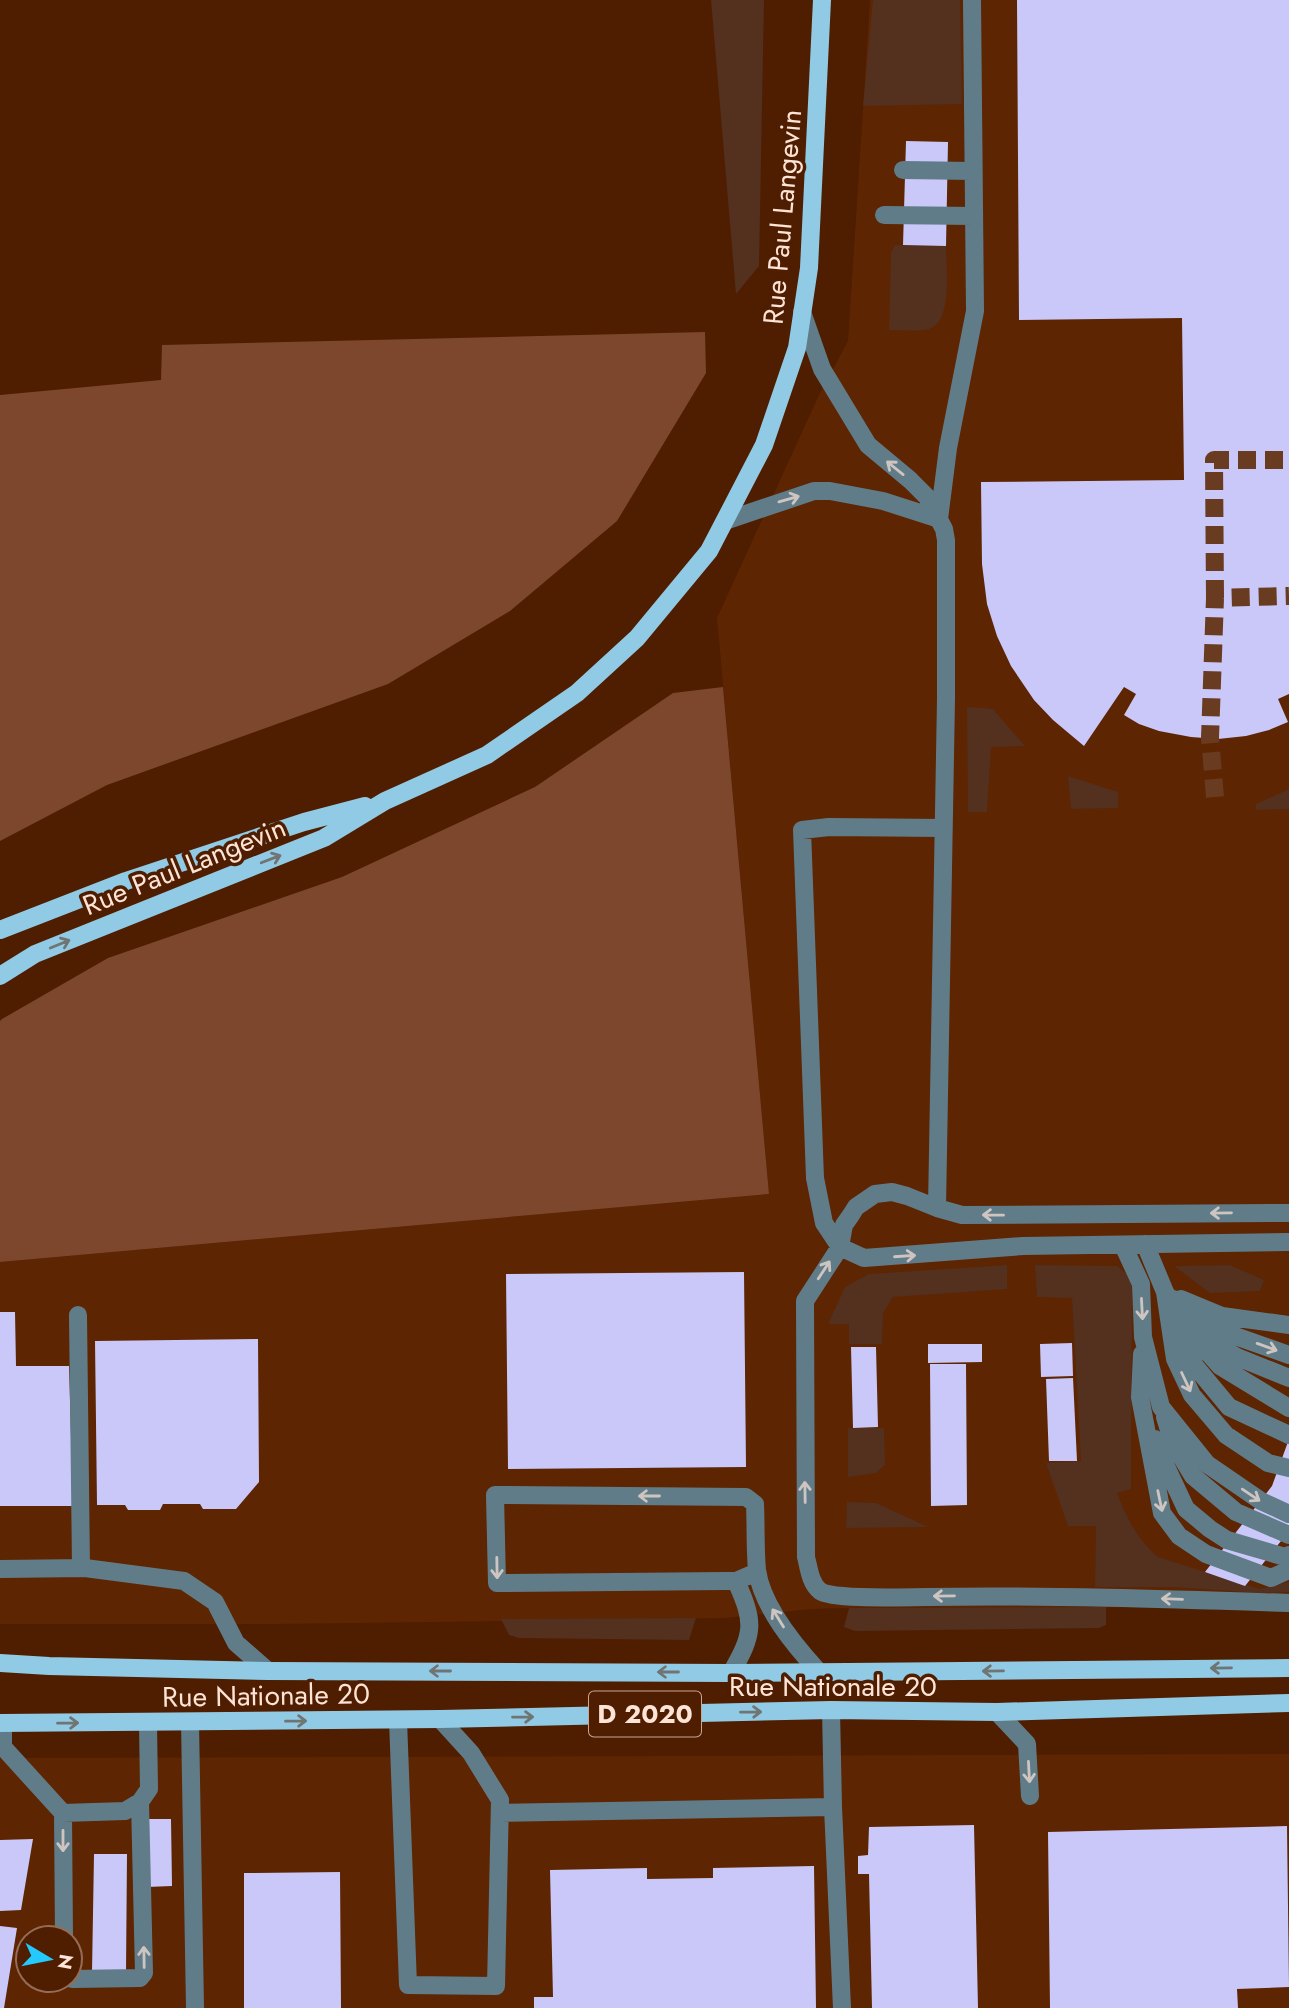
<svg xmlns="http://www.w3.org/2000/svg" width="1289" height="2008" viewBox="0 0 1289 2008" font-family="Jost,sans-serif">
<style>
.built{fill:#5d2501;fill-rule:evenodd}
.green{fill:#54301f}
.forest{fill:#7c472d}
.building{fill:#cac8f9}
.lines{fill:none;stroke-linecap:round;stroke-linejoin:round}
.minor-tunnel{stroke:#693b20;stroke-width:18;stroke-dasharray:18 9;stroke-linecap:butt}
.minor{stroke:#617c89;stroke-width:18}
.major{stroke:#90cae4;stroke-width:18}
.oneway{stroke:#cfc5c0}
.oneway2{stroke:#707472}
.labels{text-anchor:middle;stroke-width:7;stroke-linejoin:round;paint-order:stroke}
.shield{fill:#4f1d00;stroke:#caa896;stroke-width:2}
.shield-label{font-size:26px;font-weight:bold;fill:#fee4d7}
.street-label{font-size:28px;fill:#fee4d7;stroke:#4f1d00}
</style>
<rect width="100%" height="100%" fill="#4f1d00"/>
<!-- built -->
<path class="built" d="M870,0h419v1607l-440,1 -38,1 -86,9 -446,6h-279v-362l769,-68 -52,-576 102,-223 29,-54z
M1289,1754v254h-1289v-250zM28,1938h42v42h-42z"/>
<!-- green -->
<path class="green" d="M711,0h53l-5,266 -23,28z
M873,0h87l2,104 -99,2z
M895,245l51,1c0,20 7,77 -17,83 -12,3 -27,1 -40,1l2,-77z
M967,707l26,2 32,37 -34,1 -4,65h-19z
M1068,776l50,16v16l-47,1z
M1289,789v20l-33,1v-6z
M1007,1265v24l-114,8 -10,16 -1,31h-33v-20h-21l17,-37 24,-13z
M1035,1265l82,1 9,7 6,12 -1,204 -14,4c10,25 20,46 41,64l102,32 29,-7v10l-29,1 -86,-6h-79l1,-61h-28l-22,-63 35,-2 -9,-163 -35,-1z
M1230,1265l34,15 -4,11 -50,2 -36,-27z
M848,1428h36l1,37 -9,8 -28,4z
M847,1502l29,1 52,24 -82,1z
M1106,1607v18l-7,3 -244,3 -11,-4 5,-19z
M696,1618l-7,22 -170,-2 -10,-3 -8,-16z"/>
<!-- forest -->
<path class="forest" d="M705,332l1,41 -89,148 -107,90 -122,73 -281,101 -107,56v-446l161,-15 1,-35z
M723,687l46,507 -769,68v-241l2,-2 106,-61 234,-81 193,-90 138,-94z"/>
<!-- building -->
<path class="building" d="M1017,0h272v694l-11,5 10,23 -19,8 -23,6 -28,3 -27,-2 -32,-6 -20,-7 -15,-9 12,-21 -12,-7 -40,59 -31,-26 -19,-20 -23,-34 -14,-30 -10,-32 -5,-40 -1,-82 203,-2 -2,-162 -163,2z
M906,141l42,1 -2,104 -43,-1z
M744,1272l2,195 -238,2 -2,-195z
M0,1312h15l1,54h53l4,140h-73z
M258,1339l1,143 -23,27h-33l-3,-5h-37l-3,6h-32l-3,-5h-28l-2,-164z
M1072,1343l1,33 -32,1 -1,-33z
M928,1344h54v18l-54,1z
M851,1347h25l2,80 -25,1z
M930,1364h36l1,141 -36,1z
M1073,1378l4,83h-28l-3,-82z
M1289,1439v92l-44,55 -40,-14 67,-86z
M146,1819h25l1,67 -25,1z
M974,1825l4,183h-106l-3,-134h-11v-18l10,-1 1,-28z
M1287,1826l2,161 -52,2 1,19h-188l-2,-176z
M33,1839l-12,71 -21,1v-71z
M94,1854h33l-1,119 -34,-1z
M814,1866l2,142h-282v-11h19l-3,-127 97,-2v11l66,-1v-10z
M340,1872l1,136h-97v-135z
M0,1926l17,2 -13,80h-4z"/>
<g class="lines">
<!-- minor-tunnel -->
<path class="minor-tunnel" d="M1215,598l-1,-138h75
M1215,797l-5,-59 5,-140 74,-2"/>
<!-- minor -->
<path class="minor" d="M903,170l70,1
M884,215l90,1
M802,312l20,57 46,76 42,35 17,17 17,32 2,11v159l-9,509
M939,519l9,-71 27,-137 -3,-311
M725,521l89,-30h16l53,10 56,18
M943,828l-114,-1 -27,3 13,348 9,45 16,24 24,11 159,-12 266,-4
M1289,1213l-327,2 -25,-7 -30,-12 -15,-4 -17,2 -19,13 -5,8 -7,10 -4,22 -35,54 1,256c3,11 4,26 14,34 13,9 87,6 106,6 121,-2 242,2 363,6
M1145,1244l20,48 19,34 53,31 52,21
M1123,1245l18,39 2,53 18,70 46,57 54,37 28,13
M1165,1292l10,67 17,36 34,40 42,28 21,5
M1173,1299l31,26 85,30
M1181,1299l41,17 67,9
M78,1315l3,253
M1177,1321l18,45 34,41 60,28
M1196,1339l24,27 69,42
M1142,1354l-2,43 22,116 17,23 27,18 65,24 18,-8
M1165,1417l8,26 20,33 43,36 53,23
M1155,1439l9,23 22,47 24,20 17,11 58,17 4,-2
M0,1569l85,-1 99,13 31,21 21,41 32,28
M757,1572l-21,9h-11l-228,2 -2,-88 251,2 9,7c1,22 0,45 2,66 5,37 38,76 62,102
M731,1673c23,-40 24,-50 5,-92
M831,1710l2,97 9,201
M997,1712l30,32 3,52
M398,1720l10,265 88,1 4,-186 -29,-47 -31,-34
M190,1722l5,286
M3,1723v24l60,66 1,125
M63,1813l62,-2 15,-9
M501,1813l332,-6
M70,1977l2,2 68,-1 4,-5 -4,-171 9,-13 -1,-66"/>
<!-- major -->
<path class="major" d="M0,930l126,-49 178,-59 61,-16
M0,976l35,-22 289,-116 61,-37 102,-46 90,-62 60,-55 72,-87 55,-106 33,-97 12,-80 13,-268
M0,1663l49,3 219,5 463,2 558,-5
M0,1723l440,-4 391,-9 166,2 292,-9"/>
</g>
<!-- one-way arrows -->
<defs><path id="oneway-shaft" d="M-6 0H5M1.5-3L5.5 0L1.5 3" fill="none" stroke-width="1.6" stroke-linecap="round" stroke-linejoin="round" transform="scale(1.75)"/></defs>
<g class="oneway">
<use href="#oneway-shaft" transform="translate(895 468) rotate(-141)"/>
<use href="#oneway-shaft" transform="translate(789 499) rotate(-16)"/>
<use href="#oneway-shaft" transform="translate(1221 1213) rotate(179)"/>
<use href="#oneway-shaft" transform="translate(993 1215) rotate(-179)"/>
<use href="#oneway-shaft" transform="translate(905 1256) rotate(-4)"/>
<use href="#oneway-shaft" transform="translate(824 1270) rotate(-57)"/>
<use href="#oneway-shaft" transform="translate(1142 1309) rotate(87)"/>
<use href="#oneway-shaft" transform="translate(1267 1347) rotate(20)"/>
<use href="#oneway-shaft" transform="translate(1186 1382) rotate(65)"/>
<use href="#oneway-shaft" transform="translate(805 1492) rotate(-91)"/>
<use href="#oneway-shaft" transform="translate(1251 1495) rotate(34)"/>
<use href="#oneway-shaft" transform="translate(649 1496) rotate(-180)"/>
<use href="#oneway-shaft" transform="translate(1160 1501) rotate(78)"/>
<use href="#oneway-shaft" transform="translate(497 1568) rotate(89)"/>
<use href="#oneway-shaft" transform="translate(944 1596) rotate(179)"/>
<use href="#oneway-shaft" transform="translate(1172 1599) rotate(-178)"/>
<use href="#oneway-shaft" transform="translate(778 1618) rotate(-122)"/>
<use href="#oneway-shaft" transform="translate(1029 1772) rotate(87)"/>
<use href="#oneway-shaft" transform="translate(63 1841) rotate(90)"/>
<use href="#oneway-shaft" transform="translate(144 1957) rotate(-91)"/>
</g>
<g class="oneway2">
<use href="#oneway-shaft" transform="translate(271 859) rotate(-21)"/>
<use href="#oneway-shaft" transform="translate(60 944) rotate(-22)"/>
<use href="#oneway-shaft" transform="translate(1221 1668) rotate(179)"/>
<use href="#oneway-shaft" transform="translate(440 1671) rotate(-180)"/>
<use href="#oneway-shaft" transform="translate(993 1671) rotate(179)"/>
<use href="#oneway-shaft" transform="translate(668 1672) rotate(-180)"/>
<use href="#oneway-shaft" transform="translate(751 1712) rotate(-1)"/>
<use href="#oneway-shaft" transform="translate(523 1717) rotate(-1)"/>
<use href="#oneway-shaft" transform="translate(296 1721) rotate(-1)"/>
<use href="#oneway-shaft" transform="translate(68 1723) rotate(-1)"/>
</g>
<g class="labels">
<!-- shield labels -->
<rect class="shield" x="589" y="1691.5" width="112" height="45" rx="5"/>
<g class="shield-label">
<text x="645" y="1723">D 2020</text>
</g>
<!-- street labels -->
<g class="street-label">
<text transform="translate(782 217) rotate(-85)" y="10">Rue Paul Langevin</text>
<text transform="translate(184 866) rotate(-22)" y="10">Rue Paul Langevin</text>
<text x="833" y="1696">Rue Nationale 20</text>
<text transform="translate(266 1695) rotate(-1)" y="10">Rue Nationale 20</text>
</g>
</g>
<!-- north arrow -->
<g transform="translate(49 1959) rotate(100)"><circle r="33" fill="#4f1d00" stroke="#956d56" stroke-width="2"/>
<path d="M0-5L12 26L0 18L-12 26Z" fill="#24c9fe"/>
<text y="-10" font-size="19" font-weight="bold" text-anchor="middle" fill="#fee4d7">N</text>
</g>
</svg>
